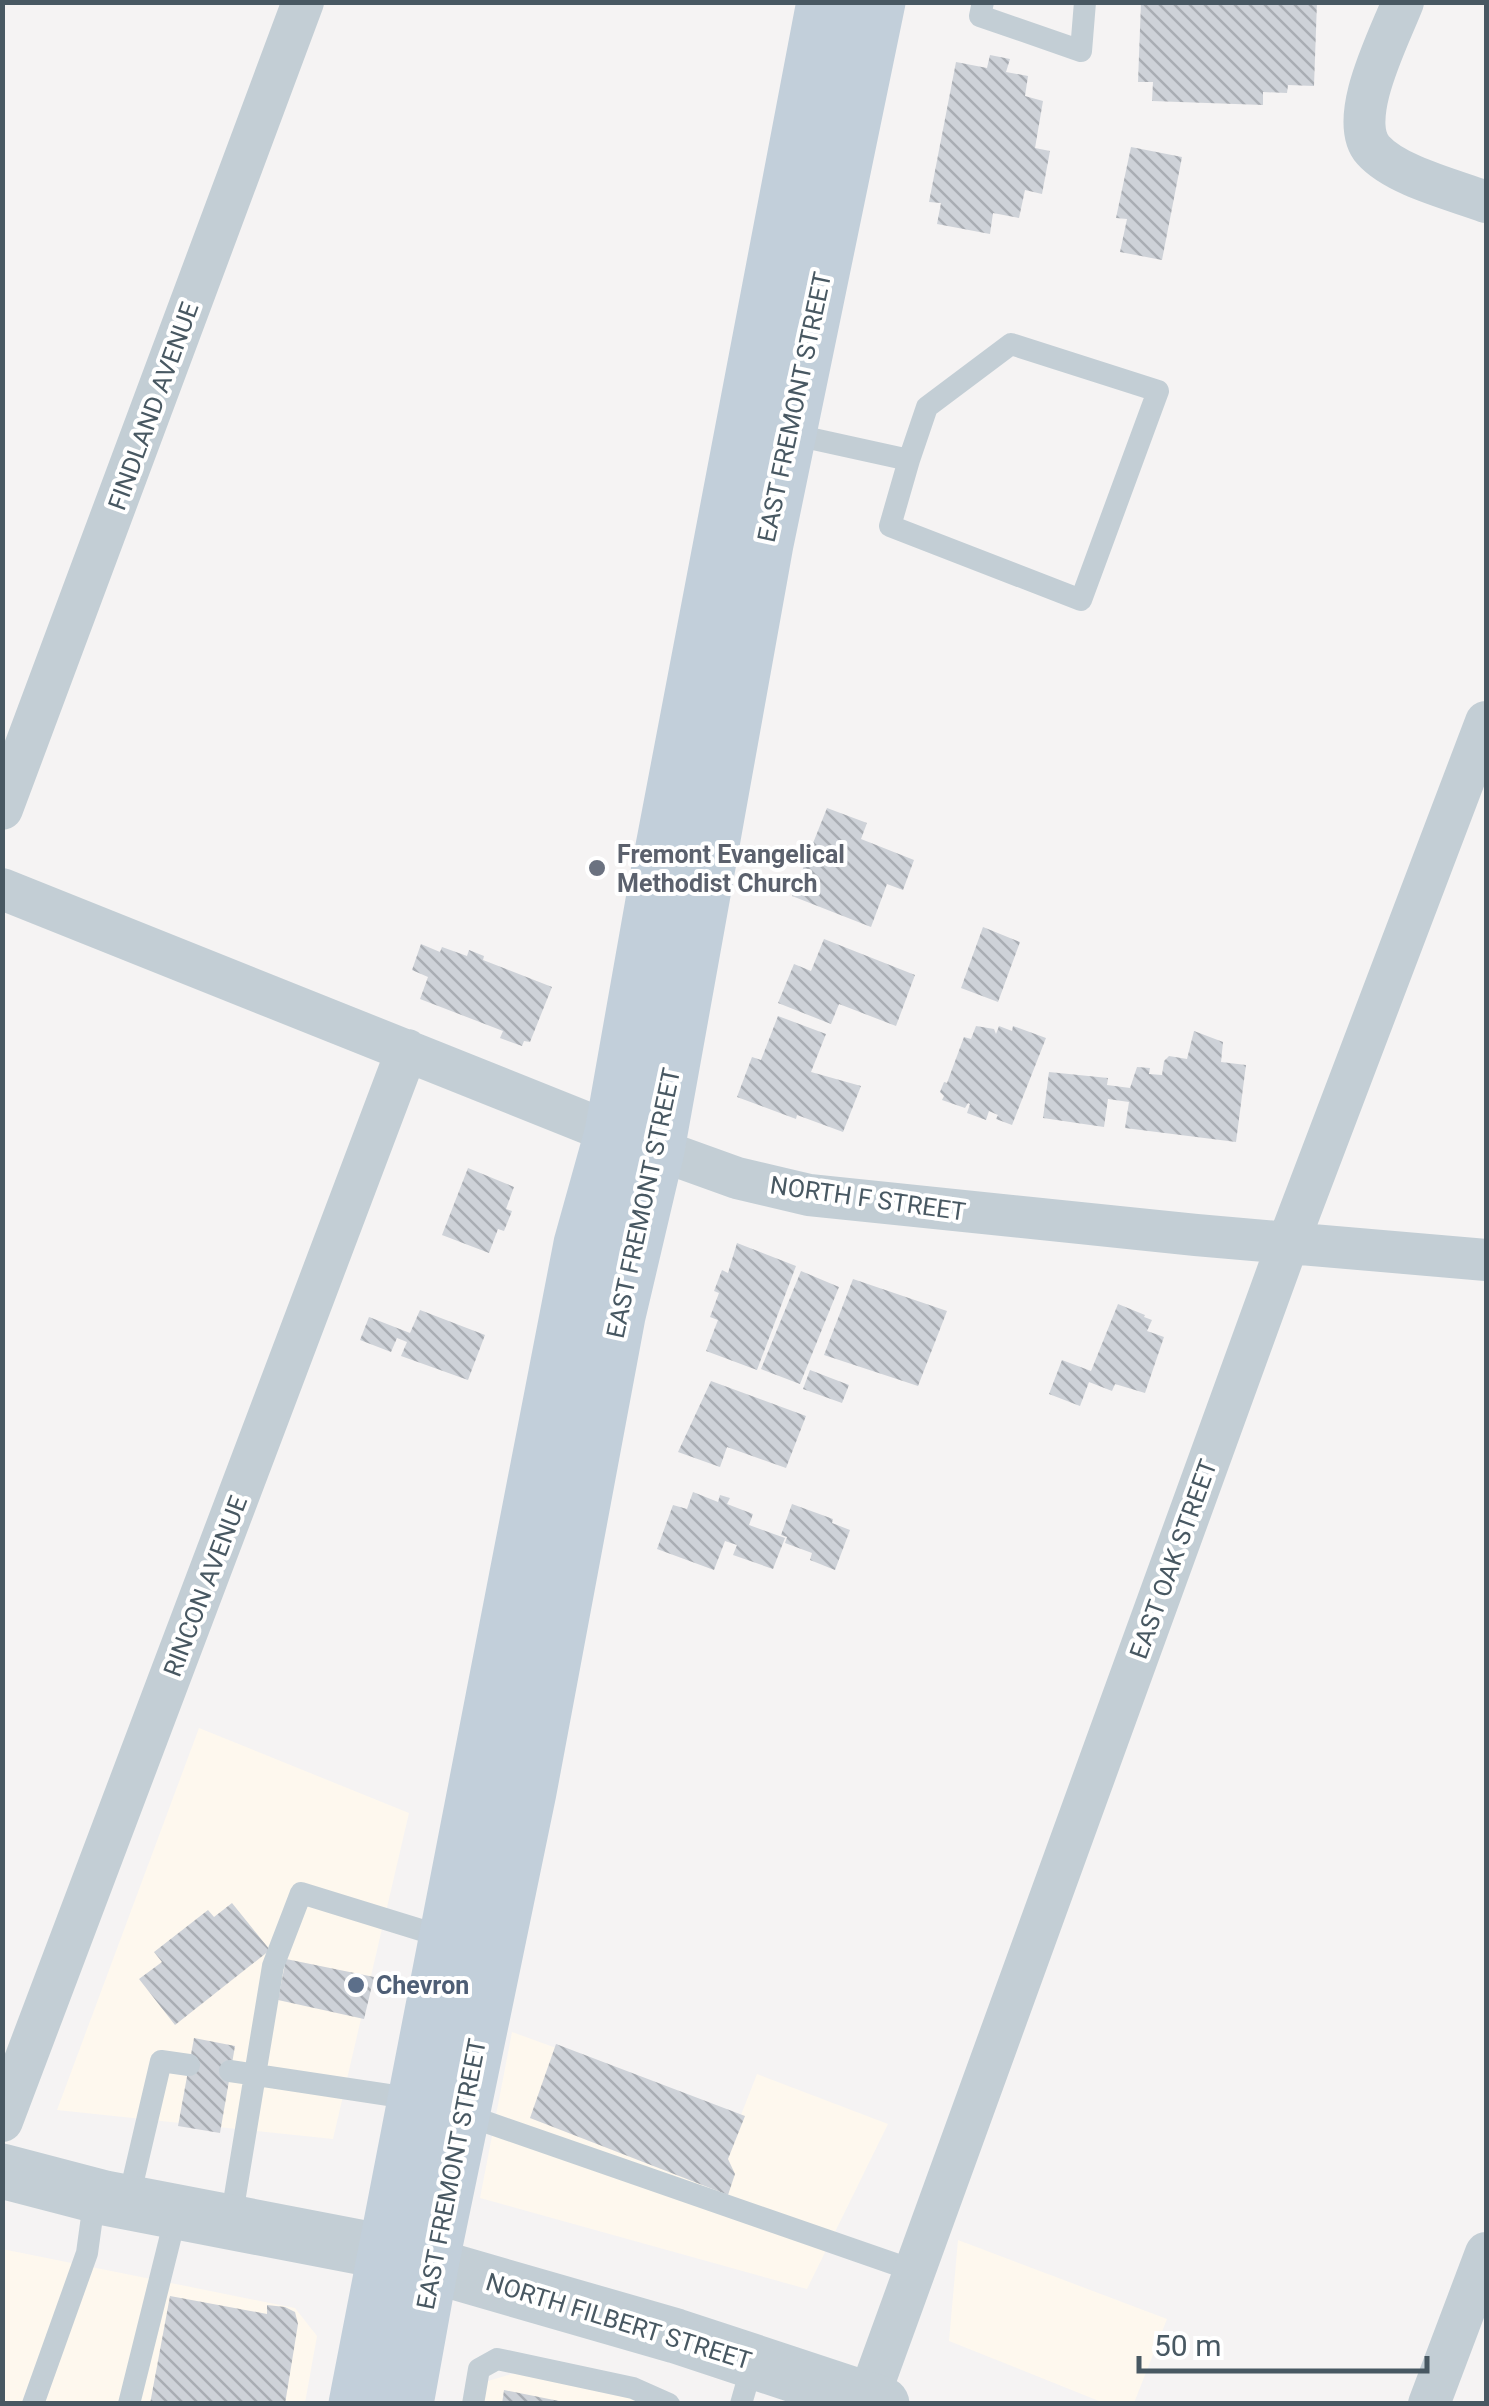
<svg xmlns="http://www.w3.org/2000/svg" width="1489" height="2406" viewBox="0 0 1489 2406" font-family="Roboto,sans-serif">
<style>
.commercial{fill:#fef8ee}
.building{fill:url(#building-back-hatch)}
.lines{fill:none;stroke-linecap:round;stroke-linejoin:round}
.service{stroke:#c3ced5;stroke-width:22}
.minor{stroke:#c3ced5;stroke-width:42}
.tertiary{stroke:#c3ced5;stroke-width:55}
.secondary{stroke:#c2cfda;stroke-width:55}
.worship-dot{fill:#6b7280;stroke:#fff;stroke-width:4}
.service-dot{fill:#5c6f8a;stroke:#fff;stroke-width:4}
.labels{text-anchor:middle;stroke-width:8;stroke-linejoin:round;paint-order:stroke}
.street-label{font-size:25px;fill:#485862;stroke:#fff}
.worship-label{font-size:25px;font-weight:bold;fill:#5b616d;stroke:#fff;text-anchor:start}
.service-label{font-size:25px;font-weight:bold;fill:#4e5e75;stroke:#fff;text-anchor:start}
</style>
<defs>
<pattern id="building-back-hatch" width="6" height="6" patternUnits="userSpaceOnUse" patternTransform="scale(2.5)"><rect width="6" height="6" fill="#ced2d8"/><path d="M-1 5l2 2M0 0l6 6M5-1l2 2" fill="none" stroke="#a9adb3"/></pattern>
</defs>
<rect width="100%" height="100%" fill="#f5f3f3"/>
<!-- commercial -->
<path class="commercial" d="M199,1728l210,85 -76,326 -276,-29z
M512,2032l229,83 16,-41 131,50 -81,165 -327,-91z
M958,2240l209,79 -33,84h-30l-155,-62z
M2,2249l293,59 22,28 -12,67h-302z
M539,2366l122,38h-201l11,-18z"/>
<!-- building -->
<path class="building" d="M1141,2h176l-3,84 -26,-1 -1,8 -24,-1v13l-111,-4 1,-19h-15z
M990,55l20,4 -4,13 22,4 -3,20 18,5 -8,47 15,3 -8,43 -17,-4 -6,28 -26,-5 -3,21 -53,-10 4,-21 -12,-1 27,-140 31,6z
M1131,147l51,10 -20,103 -42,-8 7,-33 -11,-1z
M827,808l40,15 -6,16 53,21 -11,30 -16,-6 -16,43 -79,-31z
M983,927l37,15 -22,60 -37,-14z
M824,939l91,36 -19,51 -57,-22 -8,20 -53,-21 16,-39 17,7z
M421,944l19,8 2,-5 25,9 2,-6 15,6 -1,4 69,27 -22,55 -6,-1 -2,5 -22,-8 3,-7 -83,-32 8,-22 -16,-7z
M778,1016l48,18 -15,38 50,14 -18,46 -46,-17 -1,4 -59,-22 15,-40 9,3z
M976,1026l18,3 2,5 3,-8 13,5 1,-5 33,12 -34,87 -16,-6 2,-4 -9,-4 -3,9 -19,-7 3,-9 -2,-1 -3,5 -23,-8 2,-4 -4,-4 4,-10 3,1 17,-46 7,2z
M1194,1031l29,11 -2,20 25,3 -10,77 -111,-14 4,-26 -21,-3 -4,28 -61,-9 6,-46 59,6 -1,7 23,3 7,-21 13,1 -1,6 13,1 2,-14 5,-5 18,3z
M468,1168l46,19 -8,22 6,2 -8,20 -6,-2 -9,24 -47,-18z
M737,1243l59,23 -39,104 -51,-19 12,-31 -8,-3 9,-24 -5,-2 8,-21 6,3z
M801,1271l38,16 -39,97 -39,-15z
M853,1279l94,32 -29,75 -94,-31z
M1118,1304l27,11 -1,2 8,3 -5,11 17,6 -19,56 -30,-9 -3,7 -23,-9 -9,24 -31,-12 13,-34 29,11z
M420,1310l65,25 -17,45 -67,-24 6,-14 -10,-4 -6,14 -31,-12 9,-23 41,16z
M810,1370l39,15 -7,18 -39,-14z
M711,1381l95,35 -20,52 -59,-21 -7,20 -42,-15z
M693,1492l25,10 2,-7 10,3 -3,6 26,10 -4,11 36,13 -12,31 -40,-14 4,-10 -12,-4 -11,29 -57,-21 16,-44 14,4z
M792,1504l41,15 -1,4 18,7 -15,40 -25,-10 2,-7 -27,-10 2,-6 -6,-2z
M232,1903l38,47 -95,75 -36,-46 23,-17 -8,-10 54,-42 6,7z
M286,1959l88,18 -10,42 -86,-19z
M194,2038l41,8 -15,87 -42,-7z
M556,2044l189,72 -17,43 7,15 -7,21 -198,-77z
M170,2296l97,18v-9l18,2 10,5 3,12 -13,80h-135z
M504,2390l60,12v2h-62z"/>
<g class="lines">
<!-- service -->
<path class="service" d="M983,2l-3,14 101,35 4,-49
M786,433l123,27 18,-53 84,-63 147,47 -77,209 -191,-74 19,-66
M230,2071l185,28
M460,2113l455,158
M128,2202l33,-141 28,4
M231,2220l42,-254 28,-73 149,46
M33,2404l54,-151 8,-58
M129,2404l48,-193
M473,2404l6,-35 18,-10 136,29 36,16
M741,2404l12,-42"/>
<!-- minor -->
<path class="minor" d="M1403,2c-13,34 -57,117 -30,148 23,26 81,40 113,52
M2,809l301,-807
M2,889l610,244 125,45 72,17 387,40 290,25
M2,2121l405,-1071
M868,2399l420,-1156 198,-521
M1429,2404l57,-151"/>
<!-- tertiary -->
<path class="tertiary" d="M2,2171l103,27 280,54 291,84 206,68"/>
<!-- secondary -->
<path class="secondary" d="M356,2404l225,-1160 31,-111 46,-260 166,-871
M406,2404l25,-139 98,-473 89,-476 39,-166 109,-606 112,-542"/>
</g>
<!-- markers -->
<circle class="worship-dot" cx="597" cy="868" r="10"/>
<circle class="service-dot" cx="356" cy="1985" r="10"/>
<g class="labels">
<!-- street labels -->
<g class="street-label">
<text transform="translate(153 406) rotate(-70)" y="9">FINDLAND AVENUE</text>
<text transform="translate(794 407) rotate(-78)" y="9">EAST FREMONT STREET</text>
<text transform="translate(868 1198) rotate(8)" y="9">NORTH F STREET</text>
<text transform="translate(643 1203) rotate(-78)" y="9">EAST FREMONT STREET</text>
<text transform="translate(1173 1559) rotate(-70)" y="9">EAST OAK STREET</text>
<text transform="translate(205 1586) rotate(-69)" y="9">RINCON AVENUE</text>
<text transform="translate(451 2174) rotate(-79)" y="9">EAST FREMONT STREET</text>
<text transform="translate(619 2321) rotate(17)" y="9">NORTH FILBERT STREET</text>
</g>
<!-- worship labels -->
<g class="worship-label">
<text x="617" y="863">Fremont Evangelical<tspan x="617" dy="29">Methodist Church</tspan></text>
</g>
<!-- service labels -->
<g class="service-label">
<text x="376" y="1994">Chevron</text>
</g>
</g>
<!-- border -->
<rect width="1489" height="2406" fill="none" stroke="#485862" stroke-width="10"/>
<!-- scale -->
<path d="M1139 2356v15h288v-15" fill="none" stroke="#485862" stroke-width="5"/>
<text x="1154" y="2356" font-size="30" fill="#485862" stroke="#ffffff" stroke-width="8" paint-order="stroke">50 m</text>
</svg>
